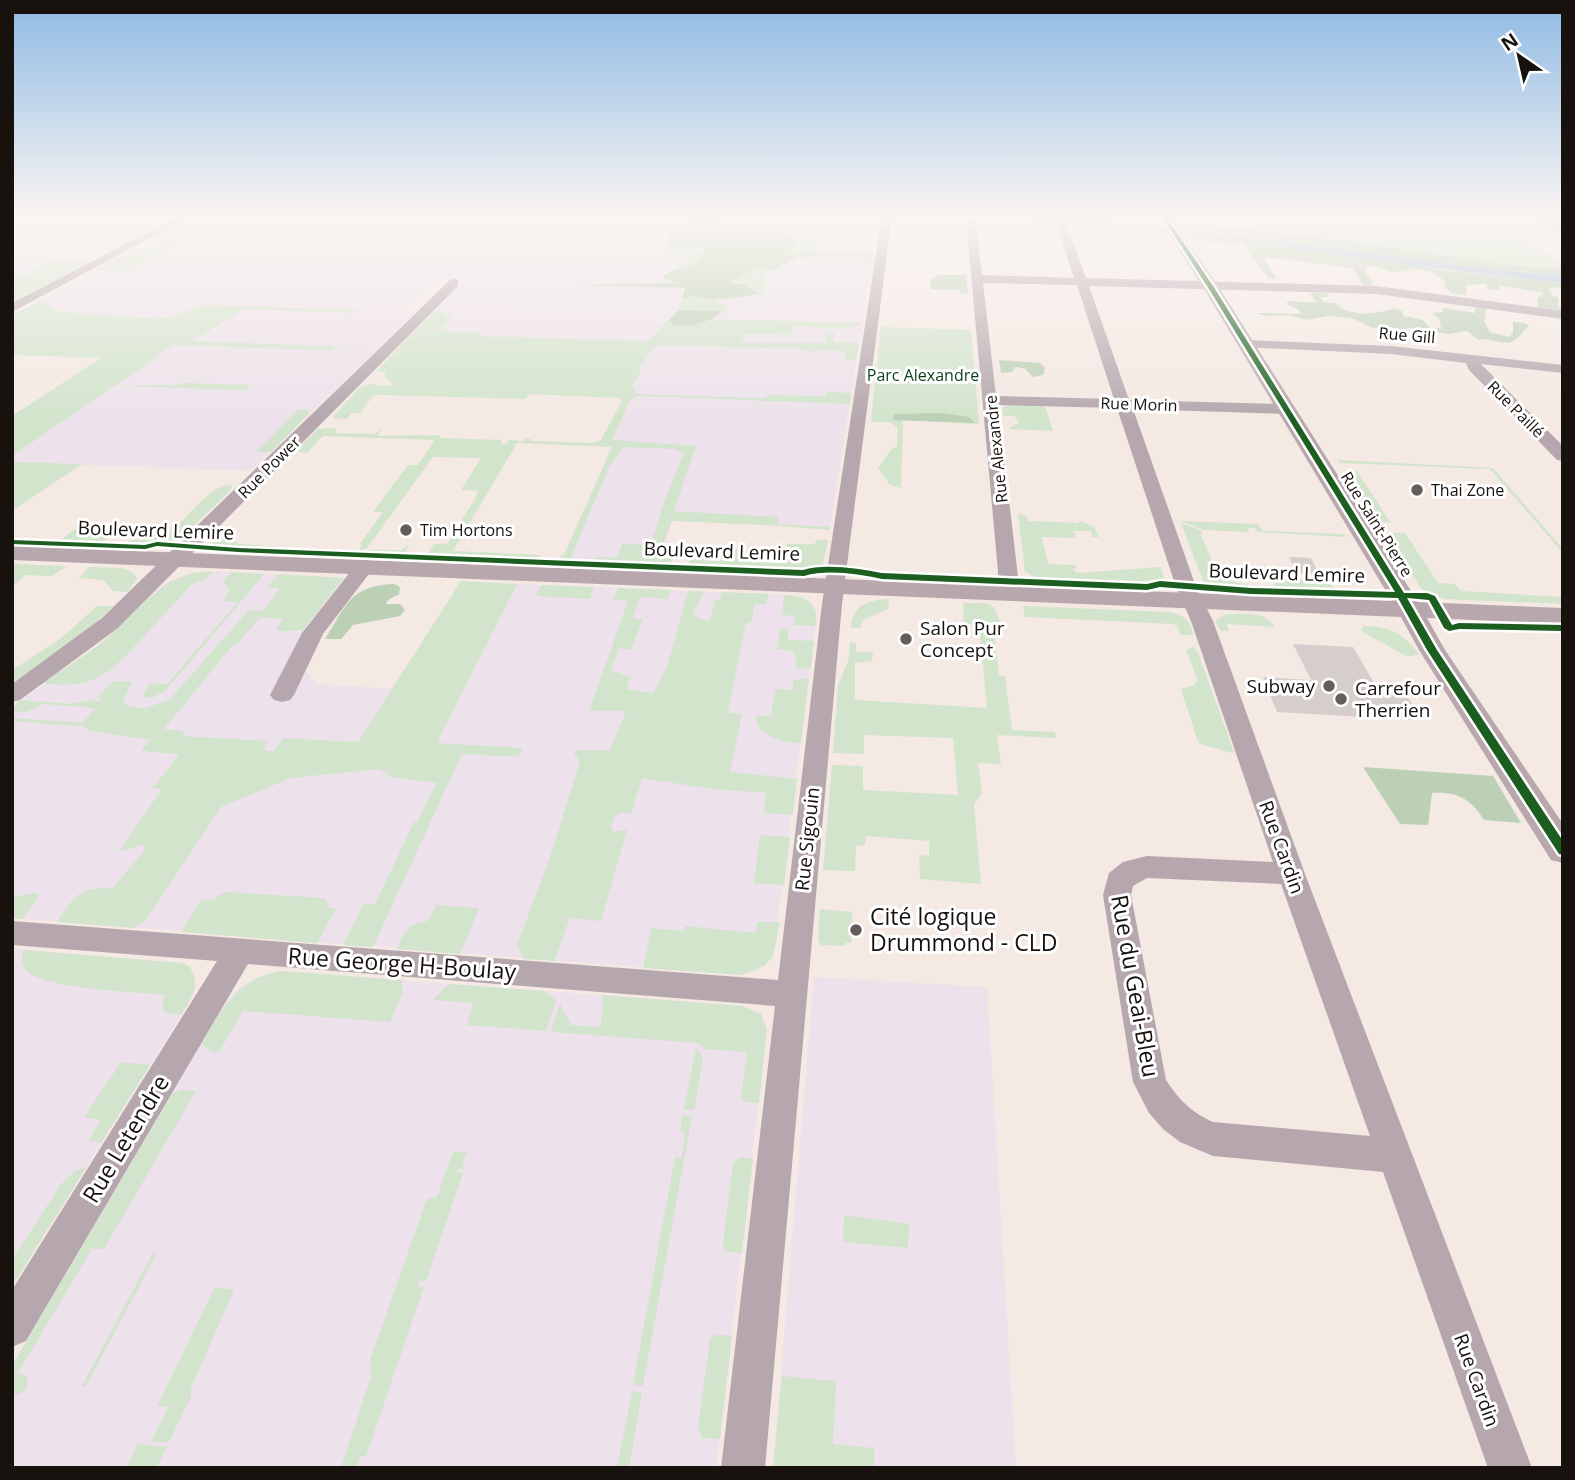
<svg xmlns="http://www.w3.org/2000/svg" width="1575" height="1480" viewBox="0 0 1575 1480" font-family="'Open Sans',sans-serif">
<style>
.industrial{fill:#ede2eb}
.green{fill:#d2e4cc}
.forest{fill:#bcd0b6}
.water{fill:#a8c3de}
.building{fill:#d5cecd}
.lines{fill:none;stroke-linecap:round;stroke-linejoin:round}
.minor{fill:#b5a7ad;fill-rule:evenodd}
.major{fill:#b8a8ad;fill-rule:evenodd}
.cycleway-casing{stroke:#fff;stroke-width:5}
.cycleway{fill:#1b5e20;fill-rule:evenodd}
.poi-dot{fill:#655d59;stroke:#fff;stroke-width:2.5}
.labels{text-anchor:middle;stroke-width:6;stroke-linejoin:round;paint-order:stroke}
.far-street-label{font-size:16px;fill:#18120e;stroke:#fff}
.far-park-label{font-size:16px;fill:#0d3f18;stroke:#fff}
.far-poi-label{font-size:16px;fill:#18120e;stroke:#fff;text-anchor:start}
.street-label{font-size:19px;fill:#18120e;stroke:#fff}
.poi-label{font-size:19px;fill:#18120e;stroke:#fff;text-anchor:start}
.near-poi-label{font-size:23px;fill:#18120e;stroke:#fff;text-anchor:start}
.near-street-label{font-size:23px;fill:#18120e;stroke:#fff}
</style>
<rect width="100%" height="100%" fill="#f4e9e3"/>
<!-- industrial -->
<path class="industrial" d="M12,215h166l-166,87z
M198,215h401l2,2 79,-2 9,5 -3,6 -15,5v17h36l-12,15 -26,18 9,2 -14,2 -69,-1 90,4 -7,22 -6,8 38,-7 -9,1 22,-15h15l2,-14 -12,-1 12,-4 11,-9 31,-2 11,-8 -3,-5 1,-19 4,-2 -77,-2 12,-16h142l5,7 -2,19 -45,286 -157,-9 -14,48 -98,-5 37,-81 18,-48 17,-35 -1,-8 9,-18 -3,-2 18,-24 7,-22 -8,13 -10,5 -233,-7 51,-53 -24,-1 -33,31 10,1 -166,159 -238,-9v-6l161,-111 26,-40 -19,10 -21,4 -85,-6 -38,-11z
M207,571l137,7 -40,51 -14,31 15,10 12,14 75,5 -34,53 -74,-4 148,14 85,-168 273,11 22,8 5,9 -44,344 -19,16 -26,2 -716,-56v-210l94,-69 59,-56 25,-9z
M12,949l169,14 8,3 7,18 -2,11 -182,291z
M281,971l461,35 19,8 6,15 -51,439h-704v-102l214,-364 13,-14 17,-10z
M814,977l173,10 29,481h-243z"/>
<!-- green -->
<path class="green" d="M168,215l4,2 -45,24h-28c24,-2 44,-26 69,-26z
M888,215h37l-3,1 2,2 21,7 18,-1 1,11 -55,-1h4l1,-8 -21,3 -1,-11z
M1175,215h315l73,48v5l-46,-2 -175,-26 -162,-18z
M177,232l133,3 27,-2 -19,7 -126,-3 -89,49 26,-15 -34,-1 42,-22 21,1 9,-6 -21,-1 18,-9z
M797,233l50,1v4h-29l-3,14 58,1 -2,12 -9,-1 1,-5 -66,-1 23,-2 -30,-2 4,-15 -3,-3z
M667,248l37,-1 3,1 -12,15 -22,8 12,-10 -17,-3 -5,-8z
M58,258l34,2 -80,42v-21z
M782,267l-21,8 6,5 -5,14 72,4 -79,-3 2,-1 -17,-11 1,-2 -9,-1 8,-2 14,-10z
M694,295l22,4 2,4 15,3 -12,6 -43,-2 4,-11z
M41,301l18,10 15,2 86,6 20,-4 19,-10 159,5 -4,3 -108,-4 -55,32 145,5 -3,4 38,2 -198,-7 -57,41 62,-1 5,-2 68,2 -6,5 -131,-4 -102,70v-40l89,-58 -89,-3v-40z
M435,311h12l-4,4 9,1 -12,15 42,1 -2,4 165,5c12,-4 15,-17 25,-21l4,6 10,1 27,-8 151,4c-9,9 -51,4 -67,3l-4,9 -46,-1 -3,9h84l-1,-11 10,1 -1,9 25,1 -3,17 -11,-1v-8l-32,-1 -1,3 -11,-4 -145,-4 -18,24 4,2 -10,17 4,2 -1,4 127,4 8,-3 55,1 1,-4 25,1 -1,11 -213,-8 -6,3 -19,41 84,6 -22,65 104,6 -1,7 53,3v3l-64,-5 -94,-4 -10,25 3,1 -2,6 12,1 -5,12 -78,-3 2,-6 23,1 5,-14 29,1 13,-43 20,-49 -9,-4 -51,-2 -14,18 -41,97 -11,-1 2,-5 4,-1 48,-108 -95,-4 -64,108 88,4 -3,5 -112,-4 8,-12h13l28,-45 3,-8 -17,-1 20,-32 -48,-1 -66,91 -6,2h41l-2,2 10,-9 -7,12 -45,-2 4,-8 -2,-1 23,-32h-10l35,-47h10l17,-25 -112,-4 -16,17 -8,-1v-4l19,-19 18,-1 -1,5 40,1 6,-6 -3,8 61,-1 1,3 62,2 -2,3 6,1 3,-4 14,1 2,-2h6l-1,2 62,2 9,-3 21,-39 -2,-3 -91,-4 -4,5 -145,-4 -7,1 -13,17h-8l-5,6 -15,-1 28,-31 14,-4 3,3 17,-1 -10,-9 2,-4 -10,-1z
M881,327l90,3 8,94 -76,-4 -2,68 -11,-3 -12,-17 13,-18 6,-4 1,-18 -8,-6h-19z
M1012,405l33,1 8,25 -45,-2 11,-7 -5,-6h-11v-9z
M298,409l9,1 2,4 -38,38h-15z
M1338,460l155,8 70,81v4l-73,-84 -150,-6z
M12,462l70,2 -70,47z
M1357,471l33,51 1,1 -14,-2 -32,-49z
M232,485l-1,5 -55,53 -54,1c18,-9 36,-2 52,-16 17,-13 35,-43 58,-43z
M1018,514l8,1 2,6 51,2v-3l16,8 4,9h-9l2,-1 -1,-5h-17l2,7 -34,-1 6,27 27,1 1,4h-3l4,4 84,-6 4,14 -23,4 -104,-5 -13,-9z
M1180,521l78,3 4,7 82,3 2,3 -88,-5 -3,-4h-7l1,4 -44,-2z
M1181,523l22,8 -2,4 13,31h5c7,16 13,16 28,18l4,5 -37,-2 -10,-4z
M235,526l-7,11 11,7 94,7 -1,2 -119,-6 -2,-10 5,-5z
M78,527l37,1 1,1 -14,14 -44,-1z
M1385,533h20l33,50 17,1 6,7 102,6v7l-119,-5 -21,-8z
M818,540h10l-6,29 -20,3 -114,-5 4,-13 3,-2 1,7 30,1 6,-11h6l-1,6c19,1 30,-3 49,-2l1,-9h27z
M12,564l55,2 -15,10 -27,-1 -13,12z
M89,567l33,1 12,5 3,5 -9,14 -15,-1 -9,-11 -25,-2z
M213,572l-7,7 -14,5c-17,19 -35,38 -52,57 -30,31 -45,50 -97,42 20,-15 44,-27 63,-44 35,-28 58,-70 107,-67z
M231,572l33,2 -98,116 -14,8 -9,-2 6,-13 18,1 71,-82 -15,-1 7,-10 -7,-9z
M279,574l65,4 -41,52 -25,1 -1,-3 6,-9 -22,-2 -26,29h-3l-68,83 21,2 -3,5 86,5 -5,9 11,1 9,-13 75,4 103,-161 56,3 -80,159 86,5 -5,9 -56,-3 -89,193 -30,-2 21,-42 11,1 39,-82h3l20,-39 -46,-6 -11,-8 -89,9 -70,29 -75,113 -12,8 -77,-6c20,-28 19,-34 56,-34l31,-37v-6l-25,6 43,-62 -9,-1 26,-34 -38,-3 9,-11 -60,-9 -9,-5 -69,-5v-3l70,5 13,-15 -52,-4 -17,8h-11l-3,-4 9,-8 50,4 18,-4 10,2 4,-4 -6,-1 17,-16 18,1 -9,20 6,5 17,1 23,-8 80,-90 13,1 18,-23 -13,-1z
M1286,579l39,2 10,7 -1,4 -62,-2 4,-8z
M541,585l53,2 -4,12 -54,-3z
M618,588l53,2 -3,9 -28,-2 -7,21 10,1 -12,31 -12,-2 -8,22 19,7 -3,12 26,4 14,-26 21,-76 16,1 -10,19v5l13,5 3,-2 5,-19h5l2,-8 47,2 -3,10h-11l-4,19h-5l-18,90 14,1 -12,58 67,7 -4,36 -29,-2 2,-20 -55,-4 -69,-11 -11,36 -7,-2 -9,4 -4,9 2,7 14,-2 -26,91 -31,-3 -16,43 -30,-2 -7,-14 34,-91 29,-92 -6,-9 2,-3h34l16,-39h-37l39,-110 -15,-1z
M784,595c23,1 34,7 32,31l-22,-1 1,-8 -13,-3z
M889,599l-1,10 -25,11 -3,8h-9c1,-23 17,-28 38,-29z
M963,603c27,1 29,-5 38,22h-8l6,50 6,1 7,54 43,2 1,6 -59,-3 4,29 -23,-1 4,30 -8,11 7,80 -61,-5 -1,-24 10,1v-15l-63,-5 -1,9 -9,1 -1,25 -32,-1 9,-105 31,1v24l95,5 -5,-57 -89,-3v19l-31,-1 5,-68 10,-23 2,-20 6,1v9h17l-1,9 -17,2v37l132,8 -8,-83 -15,-1z
M97,606h17l-35,31 -64,44 -3,-1v-10l47,-30z
M1023,606l147,6c14,3 21,9 23,23h-12l-4,-9 -4,-2 -148,-7z
M1226,614c16,1 41,-4 48,13l-47,-3 2,7h-8l-6,-10z
M1363,626c25,0 42,7 56,29l-13,1 -43,-24 -2,-2z
M780,629h9l-1,11 26,1 -3,27 -12,1 -3,-3 -1,-14 -18,-3z
M1193,647l5,6 36,99 -2,1 -32,-9 -3,-5 -16,-50 13,-4 4,-5 -12,-30z
M809,678l-8,65c-17,0 -45,-6 -46,-28l16,1 4,-27 17,1 2,-10z
M760,835l30,2 -6,48 -30,-2z
M225,892l100,6 3,9 8,2 -19,34 -136,-11 21,-33 10,1z
M34,893l4,1v4l-15,21 -11,-1v-20z
M436,905l43,3 -19,46 -63,-5c6,-17 12,-26 31,-28z
M820,909l32,3 -1,31h-6v3l-24,-1 -3,-5z
M757,922h23l-7,34 -9,10 -22,9 -99,-7 8,-40 33,3 1,-5 71,7z
M24,950l157,13 8,3c13,19 2,32 -8,49l-15,-2 -4,-4 3,-14c-28,-3 -123,-6 -139,-25 -5,-6 -5,-13 -2,-20z
M281,971l121,9v15l-12,27 -147,-11 -24,41h-8l-9,-9c20,-34 36,-65 79,-72z
M449,984l95,7 12,9 -10,31 -79,-6 6,-22 -40,-3z
M603,995l139,11 19,8 6,15 -8,74 -15,-1 -3,-4 6,-46 -42,-3 -8,-6 -146,-11 9,-28 11,21 30,2z
M696,1048l7,9 -9,53h-10z
M121,1062l29,3 -49,78 -13,-2 13,-21 -17,-3z
M181,1090l15,1 -92,158h-12l-74,124 10,3 -2,14 -7,4h-7v-28l160,-272z
M683,1115l9,1 -49,270 -10,-1 42,-228 7,1 3,-27h-5z
M453,1152h14l-5,12 3,1 -1,4h-6l-1,3 6,1 -37,108h-6l-2,5 6,1 -58,169h-6l-3,12h-16l30,-92 -1,-16 57,-161 10,-2z
M740,1157l13,2 -11,94 -17,-1 -2,-9 10,-80z
M86,1168l-74,118v-26l49,-76 15,-14z
M844,1215l65,9 -1,24 -65,-6z
M153,1253h4l-71,133h-4z
M215,1287l19,3 -43,98v9l-22,45h-18l17,-35 -11,-1z
M715,1334l17,2 -12,103 -18,-1 -4,-11 12,-88z
M782,1376l54,5 -3,63 41,4v20h-101z
M632,1391l10,2 -13,75h-12z
M138,1444l29,3 -11,21h-30z"/>
<!-- forest -->
<path class="forest" d="M680,215h50l-10,12 -34,-1 3,-6z
M942,215l180,11 41,6 -36,-4 2,3 -6,3 -4,-1 3,-3 -16,-4 -144,-7z
M1180,222l162,18 175,26 46,2v8l-119,-12 -260,-37z
M671,231l126,2 -6,3 4,8 -5,10 23,-1 7,3 -21,1 -24,12 -21,-1 -14,10 -11,4 18,4 10,8c-9,3 -37,6 -47,5 -14,-1 -13,-5 -28,0l3,-11 -109,-3 101,-2 -15,-5 7,-6 26,-9 11,-15h-39z
M1189,233l254,37 120,13v5l-14,-1 3,8 7,3 -1,8 5,5 -25,-4 -1,-8 7,-6 -45,-8v5h-12v-6l-20,1 -1,10 -15,-2 -7,-8 1,-4 -15,-10 -17,-3c-29,10 -22,-1 -46,-2l-2,6 9,11 -6,3 -5,-1 -10,-17c-31,-3 -58,-9 -90,-10l14,21h-8l-26,-35 -50,-4z
M939,275h27l2,19 -8,-1v-3l-29,-1 -1,-9z
M1310,293h16l3,4h-9l4,5 11,1c14,15 43,11 60,5l7,3 2,5 19,4 7,8h11l-2,-10 -8,-5 12,-1v-4l32,5v-5l12,-1 -3,14 6,11 19,5 4,-4v-11l12,1 4,3c-6,4 -10,13 -16,15 -11,5 -23,-4 -34,-1l-12,-9 -19,3 -41,-7 -1,6 -15,-6 -19,1 -20,-10 -23,-2 -23,4 -17,-5 -22,1 -11,-3 45,1 -2,-4 -13,-6 3,-3 28,2z
M678,310l40,1 3,1c-12,11 -31,15 -47,14l-5,-6z
M999,360l41,3 5,5 -2,7 -10,2c-7,-7 -7,-10 -18,-10l-3,5 -11,1z
M942,413l27,4 6,6 -82,-3 1,-6z
M394,584l6,3 -1,7 -11,6 -2,4h14l5,6 -5,6 -47,9 -12,14h-16c22,-34 24,-53 69,-55z
M1363,767l130,9 28,47 -37,-3c-13,-21 -27,-29 -52,-27l-4,32 -28,-1z"/>
<!-- water -->
<path class="water" d="M974,215c198,0 392,45 589,61v7l-147,-17 -212,-31z"/>
<!-- building -->
<path class="building" d="M1289,557l22,1 8,16 -22,-1z
M1293,644l60,3 21,36 13,1 4,-3 19,9 -4,4 7,12h-6l8,14 -138,-8 -14,-35 48,3z"/>
<g class="lines">
<!-- minor -->
<path class="minor" d="M181,215h12l-181,97v-9z
M875,215h10l6,7 -49,382 -77,864h-44l54,-462 -527,-42 -222,377 -14,6v-57l205,-329 -205,-16v-24l766,59 44,-376 59,-382z
M1531,215h12l20,11v8z
M966,218l9,2 7,55 92,3 -17,-53 5,-3 5,3 19,53 290,8 187,25v8l-187,-25 -287,-8 40,114 157,4 8,5 -8,5 -153,-5 63,178 17,34 92,253 227,594h-44l-105,-296 -170,-16 -33,-14 -17,-13 -14,-16 -16,-31 -30,-187 6,-22 14,-11 24,-6 126,6 -82,-241 -15,-34 -59,-179 -119,-3 22,189 -3,4h-14l-3,-4zM983,283l94,2 37,114 -118,-3zM1147,878l134,6 89,252 -157,-14c-21,-9 -35,-23 -47,-42l-35,-185 2,-9z
M454,279l4,1v6l-340,342 -98,72 -8,2v-18l90,-66 348,-338z
M1247,340l144,6 172,19v8l-82,-9 82,82v15l-6,-1 -88,-90 -3,-7 -75,-9 -149,-7v-6z
M365,560l7,2 3,4 -52,68 -29,61 -4,5 -8,2 -8,-2 -4,-5 32,-62 56,-71z"/>
<!-- major -->
<path class="major" d="M1157,215h12l51,74 198,313 145,6v16l-136,-6 18,32 118,174v39l-12,-3 -132,-210 -18,-33 -1389,-57v-14l1380,55 -188,-312z"/>
<!-- cycleway casing -->
<g class="cycleway-casing">
<path id="cycleway" d="M1161,215h4l50,74 189,304h23l8,3 17,29 7,-2 104,2v6l-104,-2 -10,2 -5,-3 -15,-28 -22,-2 30,52 126,191v14l-4,-1 -132,-204 -29,-52 -147,-4 -91,-7 -13,3 -265,-11c-24,-5 -54,-10 -78,-3l-566,-24 -81,-6 -12,3 -133,-5v-4l133,5 12,-3 81,6 565,22c22,-7 57,-1 79,3l265,11 13,-3 91,7 144,4 -186,-303z"/>
</g>
<!-- cycleway -->
<use href="#cycleway" class="cycleway"/>
</g>
<!-- sky -->
<linearGradient id="sky" x2="0" y2="1"><stop stop-color="#8ebae4"/><stop offset="0.51" stop-color="#faf5f2"/><stop offset="1" stop-color="#faf5f2" stop-opacity="0"/></linearGradient>
<rect width="1575" height="422" fill="url(#sky)"/>
<!-- markers -->
<g class="poi-dot">
<circle cx="1417" cy="490" r="7"/>
<circle cx="406" cy="530" r="7"/>
<circle cx="906" cy="639" r="7"/>
<circle cx="1329" cy="686" r="7"/>
<circle cx="1341" cy="699" r="7"/>
<circle cx="856" cy="930" r="7"/>
</g>
<g class="labels">
<!-- far-street labels -->
<g class="far-street-label">
<text transform="translate(1407 335) rotate(5)" y="6">Rue Gill</text>
<text transform="translate(1139 404) rotate(2)" y="6">Rue Morin</text>
<text transform="translate(1516 409) rotate(45)" y="6">Rue Paillé</text>
<text transform="translate(996 449) rotate(-96)" y="6">Rue Alexandre</text>
<text transform="translate(269 467) rotate(-45)" y="6">Rue Power</text>
<text transform="translate(1377 524) rotate(58)" y="6">Rue Saint-Pierre</text>
</g>
<!-- far-park labels -->
<g class="far-park-label">
<text x="923" y="381">Parc Alexandre</text>
</g>
<!-- far-poi labels -->
<g class="far-poi-label">
<text x="1431" y="496">Thai Zone</text>
<text x="420" y="536">Tim Hortons</text>
</g>
<!-- street labels -->
<g class="street-label">
<text transform="translate(156 530) rotate(2)" y="7">Boulevard Lemire</text>
<text transform="translate(722 551) rotate(2)" y="7">Boulevard Lemire</text>
<text transform="translate(1287 573) rotate(2)" y="7">Boulevard Lemire</text>
<text transform="translate(807 839) rotate(-84)" y="7">Rue Sigouin</text>
<text transform="translate(1282 847) rotate(70)" y="7">Rue Cardin</text>
<text transform="translate(1477 1380) rotate(70)" y="7">Rue Cardin</text>
</g>
<!-- poi labels -->
<g class="poi-label">
<text x="920" y="635">Salon Pur<tspan x="920" dy="22">Concept</tspan></text>
<text x="1315" y="693" text-anchor="end">Subway</text>
<text x="1355" y="695">Carrefour<tspan x="1355" dy="22">Therrien</tspan></text>
</g>
<!-- near-poi labels -->
<g class="near-poi-label">
<text x="870" y="925">Cité logique<tspan x="870" dy="26">Drummond - CLD</tspan></text>
</g>
<!-- near-street labels -->
<g class="near-street-label">
<text transform="translate(402 964) rotate(4)" y="8">Rue George H-Boulay</text>
<text transform="translate(1135 986) rotate(80)" y="8">Rue du Geai-Bleu</text>
<text transform="translate(126 1139) rotate(-59)" y="8">Rue Letendre</text>
</g>
</g>
<!-- border -->
<rect width="1575" height="1480" fill="none" stroke="#18120e" stroke-width="28"/>
<!-- north arrow -->
<g transform="translate(1519 56) rotate(326)" stroke="#ffffff" stroke-width="5" paint-order="stroke">
<path d="M0-5L12 26L0 18L-12 26Z" fill="#18120e"/>
<text y="-10" font-size="19" font-weight="bold" text-anchor="middle" fill="#18120e">N</text>
</g>
</svg>
